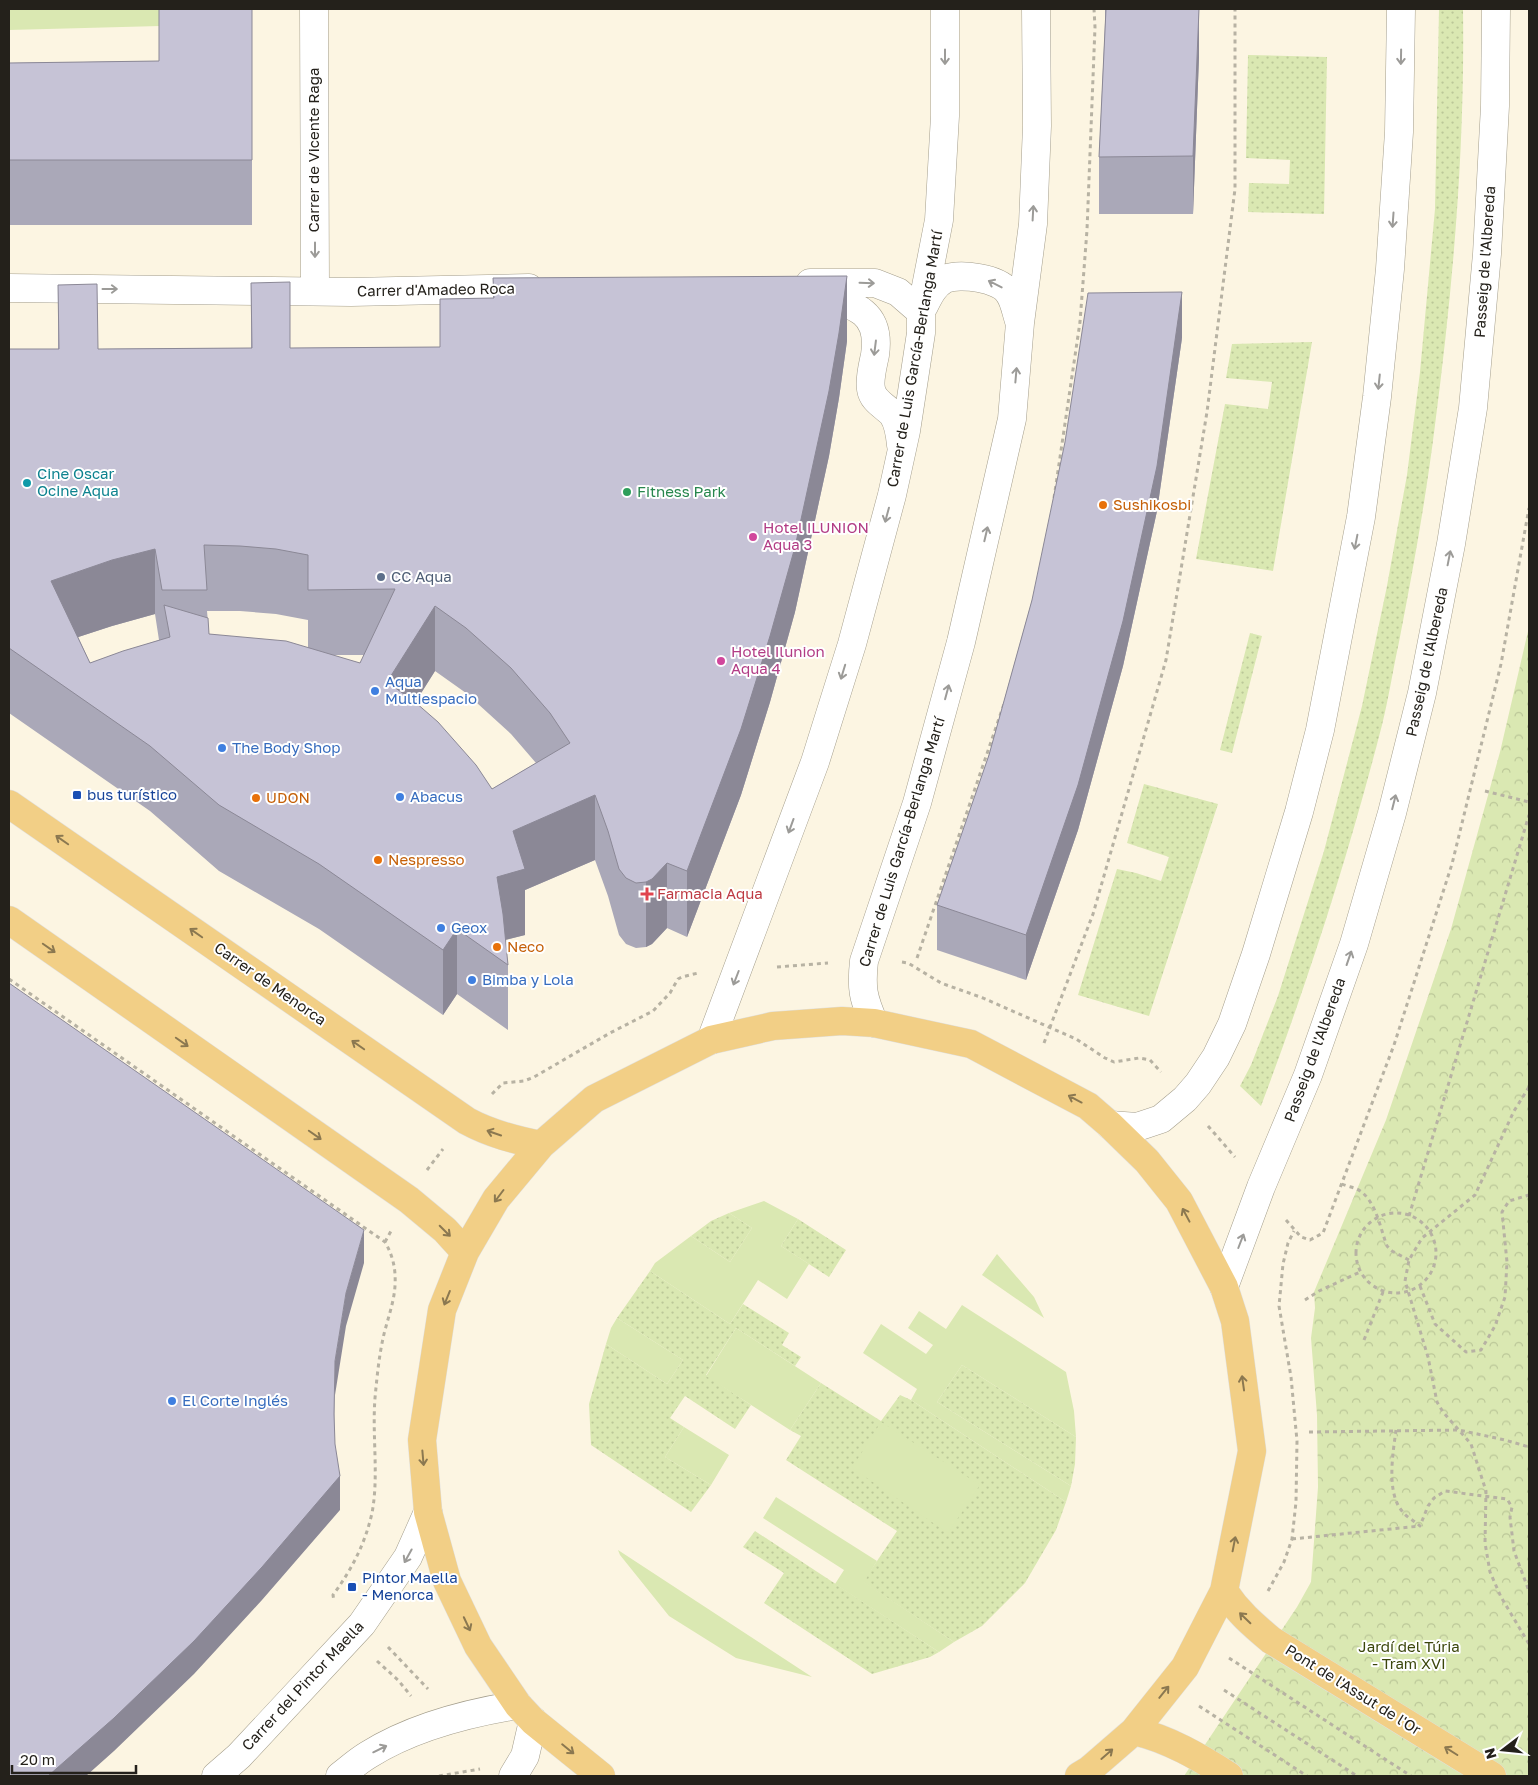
<svg xmlns="http://www.w3.org/2000/svg" width="1538" height="1785" viewBox="0 0 1538 1785" font-family="'Golos Text',sans-serif">
<style>
.grass{fill:url(#grass-dots)}
.park{fill:url(#park-crowns)}
.garden{fill:#dae8b2}
.lines{fill:none;stroke-linecap:round;stroke-linejoin:round}
.minor-casing{stroke:#a49e8c;stroke-width:29}
.major-casing{stroke:#e0e0df;stroke-width:29}
.path{stroke:#b7b2a3;stroke-width:3;stroke-dasharray:4 4;stroke-linecap:butt}
.minor{stroke:#fff;stroke-width:28}
.major{stroke:#f2cf86;stroke-width:28}
.wall{fill:#aaa8b8;fill-rule:evenodd}
.shaded-wall{fill:#8b8896}
.building{fill:#c6c3d6;stroke:#8b8896;fill-rule:evenodd}
.oneway{stroke:#9c9b98}
.oneway2{stroke:#8b7850}
.culture-dot{fill:#0f9aa8;stroke:#fff;stroke-width:2}
.leisure-dot{fill:#2e9e5b;stroke:#fff;stroke-width:2}
.food-dot{fill:#e8710a;stroke:#fff;stroke-width:2}
.hotel-dot{fill:#d1479c;stroke:#fff;stroke-width:2}
.service-dot{fill:#5c6f8a;stroke:#fff;stroke-width:2}
.shop-dot{fill:#3f7fe0;stroke:#fff;stroke-width:2}
.transit-dot{fill:#1a4fb4;stroke:#fff;stroke-width:2}
.health-dot{fill:#e0444e;stroke:#fff;stroke-width:2}
.labels{text-anchor:middle;stroke-width:4;stroke-linejoin:round;paint-order:stroke}
.street-label{font-size:15px;fill:#24211b;stroke:#fff}
.culture-label{font-size:15px;fill:#0d838f;stroke:#fff;text-anchor:start}
.leisure-label{font-size:15px;fill:#27864d;stroke:#fff;text-anchor:start}
.food-label{font-size:15px;fill:#c56008;stroke:#fff;text-anchor:start}
.hotel-label{font-size:15px;fill:#b23c85;stroke:#fff;text-anchor:start}
.service-label{font-size:15px;fill:#4e5e75;stroke:#fff;text-anchor:start}
.shop-label{font-size:15px;fill:#366cbe;stroke:#fff;text-anchor:start}
.transit-label{font-size:15px;fill:#164399;stroke:#fff;text-anchor:start}
.health-label{font-size:15px;fill:#be3a42;stroke:#fff;text-anchor:start}
.park-label{font-size:15px;fill:#3b460b;stroke:#fff}
</style>
<defs>
<pattern id="grass-dots" width="8" height="8" patternUnits="userSpaceOnUse" patternTransform="scale(1.25)"><rect width="8" height="8" fill="#dae8b2"/><path d="M2 2h.1M6 6h.1" fill="none" stroke="#bbc798" stroke-width="1.8" stroke-linecap="round"/></pattern>
<pattern id="park-crowns" width="20" height="18" patternUnits="userSpaceOnUse" patternTransform="scale(1.25)"><rect width="20" height="18" fill="#dae8b2"/><path d="M2 6a3 3 0 1 1 6 0M12 15a3 3 0 1 1 6 0" fill="none" stroke="#bbc798"/></pattern>
</defs>
<rect width="100%" height="100%" fill="#fcf5e2"/>
<!-- grass -->
<path class="grass" d="M1439,9h24c2,139 -10,278 -28,416 -9,73 -22,145 -36,217 -6,27 -10,55 -17,83 -33,129 -74,256 -121,381l-21,-20 11,-21 27,-69 46,-145 38,-145 25,-120 20,-111 13,-103 15,-163z
M1248,55l79,2 -3,157 -76,-2 1,-29 40,1 1,-24 -44,-2z
M1312,342l-39,229 -77,-12 29,-155 43,5 4,-27 -46,-4 6,-34z
M1250,633l12,3 -30,117 -12,-3z
M1144,784l74,20 -69,212 -71,-21 39,-126 19,4 25,8 8,-24 -42,-14z
M729,1213l23,15 -22,34 -39,-26 20,-15z
M798,1219l48,31 -17,27 -48,-31z
M650,1271l80,53 13,-20 46,29 -7,12 19,12 -6,9 -59,-38 -30,47 45,30 -16,24 -50,-33 -15,22 14,9 -19,30 46,28 -20,27 -100,-67 -2,-41 17,-60 61,40 16,-24 -66,-42z
M962,1365l114,72 -1,27 -4,22 -134,-84z
M821,1383l60,38 19,-26 11,5 155,102 -10,28 -31,53 -43,43 -28,16 -91,-60 34,-51 -111,-71 15,-24 -11,-6z
M755,1531l184,121 -9,5 -58,17 -108,-71 20,-30 -41,-26z"/>
<!-- park -->
<path class="park" d="M1529,627v1149h-345l113,-169 14,-25 7,-95 -1,-72 -6,-77 4,-30 -1,-16 72,-172 65,-191 49,-177z"/>
<!-- garden -->
<path class="garden" d="M9,9h206l-55,17 -151,4z
M764,1201l34,18 -17,27 28,18 -22,35 -29,-19 -28,44 -80,-53 5,-8 36,-27 39,26 22,-34 -23,-15z
M997,1254l37,43 10,21 -62,-43z
M962,1305l104,67 8,39 2,26 -114,-72 -25,37 134,84 -5,16 -155,-102 6,-11 -54,-36 18,-29 45,30 7,-9 -25,-17 11,-17 27,18z
M617,1318l66,42 -16,24 -61,-40 5,-16z
M736,1328l85,55 -31,47 -84,-54z
M881,1422l99,63 -32,48 -96,-65z
M684,1427l45,28 -18,30 -46,-28z
M776,1497l101,64 -13,21 90,60 -15,10 -104,-68 9,-14 -81,-52z
M618,1550l194,127 -76,-19 -67,-42 -49,-61z"/>
<g class="lines">
<!-- minor casing -->
<g class="minor-casing">
<path id="minor" d="M314,9l1,282
M810,283h65l23,9 23,20
M9,288l342,4 178,-4
M812,294c37,10 70,13 63,61 -2,10 -6,24 -4,34 2,13 15,17 22,26 6,9 7,20 8,30
M924,306c5,-10 10,-21 21,-27 15,-6 54,-1 63,13 6,7 8,20 11,29
M874,1023c-11,-25 -13,-35 -10,-62l53,-158 44,-161 51,-223 8,-96 13,-99 4,-98 -1,-117
M711,1040l104,-278 37,-118 40,-149 14,-64 15,-98v-21l18,-92 6,-104v-107
M1110,1125l27,2 24,-8 24,-20 13,-15 18,-27 16,-33 24,-70 43,-142 21,-82 41,-213 16,-120 13,-128 9,-137 2,-123
M1224,1287l37,-100 47,-112 46,-131 38,-131 30,-120 29,-149 22,-136 14,-154 8,-148 1,-97
M216,1776l23,-20 123,-132 46,-67 20,-45
M340,1776c9,-7 18,-15 28,-21 43,-27 100,-42 150,-50
M513,1776l12,-20 8,-35"/>
</g>
<!-- major casing -->
<g class="major-casing">
<path id="major" d="M9,804l458,317c24,13 48,19 74,24
M9,920l400,280 36,30 20,22
M1224,1591c14,21 28,33 47,49l221,136
M1134,1731c35,8 65,26 95,45
M601,1776l-68,-55 -15,-16 -40,-59 -31,-65 -19,-69 -6,-72 20,-130 23,-58 31,-53 45,-54 53,-46 117,-59 62,-14 69,-5 32,2 97,21 117,62 22,19 37,36 32,40 45,86 11,34 17,130 -28,140 -39,76 -51,64 -45,39 -10,6"/>
</g>
<!-- path -->
<path class="path" d="M1054,498l26,-176 7,-92 8,-203 -1,-18
M1485,791l44,11
M917,958l88,-257
M902,962l6,1 33,20 42,15 93,41 29,19 9,4 25,-4 11,2 11,12
M777,967l51,-4
M9,979l376,263c8,14 11,27 10,44 -1,16 -7,32 -11,48 -5,21 -7,43 -9,64 -3,38 4,78 -3,115 -7,31 -20,56 -39,82l1,6
M1044,1043l49,-129 73,-254 41,-248 28,-223v-180
M1529,1087l-15,24 -39,84 -53,43 -13,22 -4,21 23,76 9,45 6,10 28,32 15,47 -1,52 5,29 11,25 28,47
M492,1094l11,-11 21,-2 10,-4 76,-44 43,-22 17,-18 8,-14 4,-2 16,-4
M1208,1126l27,31
M427,1170l16,-21
M1342,1184c4,2 10,3 15,5 19,10 23,39 30,57l5,5 17,9
M1356 1253a40 40 0 1 1 80 0a40 40 0 1 1-80 0Z
M1409,1216l120,-401
M1286,1220l15,17 9,3 13,-7 71,-188 58,-181 49,-200 28,-156
M385,1242l6,-11
M1420,1286l15,38 31,28 15,-2 14,-24 10,-29 2,-35 -5,-50 7,-11 20,-6
M1305,1300l14,-9 41,-19
M1364,1340l19,-48
M1396,1430c-3,23 -10,62 6,81 4,6 13,10 18,15l8,-20 6,-8 11,-7 62,8 5,8 -2,10 4,34 15,40
M1309,1432l150,-2 46,10 24,7
M1292,1539l128,-13
M1268,1591l16,-29 8,-23 4,-37 1,-61 -6,-64 -12,-71 4,-42 5,-21 6,-12
M388,1647l40,42
M1229,1658l182,118
M377,1661l21,19 13,16
M1224,1690l133,86
M1199,1706l108,70
M439,1776l41,-7"/>
<!-- minor -->
<use href="#minor" class="minor"/>
<!-- major -->
<use href="#major" class="major"/>
</g>
<!-- wall -->
<path class="wall" d="M252,9v216h-243v-162l150,-2z
M1105,9h94v48l-6,157h-94v-57l6,-134z
M493,278l354,63 -8,57 -10,58 -34,156 -25,90 -29,93 -54,142 -20,-9 -15,16 -6,3 -10,1 -10,-4 -7,-9 -11,-39 -13,-36 -70,30v45l-20,5 3,25v65l-51,-36 -14,21 -124,-86 -100,-58 -69,-60 -141,-98v-364h49v-64l40,64 153,-1v-65l39,65 150,-1 53,-49zM207,611h33l36,3 32,6v28l-99,-14zM155,614l4,26 -69,23 -12,-26 34,-11zM331,655h33l-4,8zM435,671l31,22 45,41 25,29 -44,26 -77,-86z
M1182,338l-25,173 -34,155 -45,164 -52,150 -89,-30v-45l52,-150 43,-155z"/>
<!-- shaded-wall -->
<path class="shaded-wall" d="M1199,9v48l-6,157v-58z
M847,276v65l-8,57 -10,58 -34,156 -25,90 -29,93 -54,142v-66z
M1182,292v46l-25,173 -34,155 -45,164 -52,150v-45z
M155,549v65l-43,12 -61,20v-65l61,-21z
M435,606v65l-48,76v-65z
M595,795v65l-70,30v45l-28,7v-65l16,-46z
M667,863v65l-15,16 -6,3v-65z
M457,929v65l-14,21v-65z
M364,1230v33l-18,63 -11,69 -1,52 1,-86 11,-68z
M340,1476v34l-78,90 -68,74 -80,77 -28,25h-38z"/>
<!-- building -->
<path class="building" d="M159,9h93v151h-243v-97l150,-2z
M1106,9h93l-6,147 -94,1z
M847,276l-8,57 -10,58 -34,156 -25,89 -29,93 -54,142 -20,-8 -15,16 -6,3 -10,1 -10,-5 -7,-9 -11,-38 -13,-36 -82,36 12,38 -28,8 6,37 5,51 -51,-36 -14,21 -124,-86 -100,-59 -69,-59 -141,-98v-299h50l-1,-64 39,-1 1,65 154,-1 -1,-65 39,-1v66l150,-1v-48l54,-1 -1,-20zM204,545l36,1 36,3 32,6v35l87,-1 -35,74 -74,-22 -77,-7 -1,-16 -44,-13 6,32 -47,14 -33,12 -39,-82 61,-21 43,-11 7,41h45zM435,606l31,22 45,40 39,45 20,30 -78,46 -16,-24 -38,-43 -23,-20 -28,-20z
M1182,292l-25,174 -34,155 -45,164 -52,150 -89,-30 52,-150 43,-155 33,-158 23,-149z
M9,983l355,247 -18,63 -11,68 -1,53 1,30 5,32 -78,91 -68,74 -80,77 -66,58h-39z"/>
<!-- one-way arrows -->
<defs><path id="oneway-shaft" d="M-6 0H5M1.5-3L5.5 0L1.5 3" fill="none" stroke-width="1.6" stroke-linecap="round" stroke-linejoin="round" transform="scale(1.25)"/></defs>
<g class="oneway">
<use href="#oneway-shaft" transform="translate(945 57) rotate(90)"/>
<use href="#oneway-shaft" transform="translate(1401 57) rotate(91)"/>
<use href="#oneway-shaft" transform="translate(1033 213) rotate(-87)"/>
<use href="#oneway-shaft" transform="translate(1393 220) rotate(94)"/>
<use href="#oneway-shaft" transform="translate(315 250) rotate(90)"/>
<use href="#oneway-shaft" transform="translate(867 283) rotate(2)"/>
<use href="#oneway-shaft" transform="translate(995 284) rotate(-153)"/>
<use href="#oneway-shaft" transform="translate(110 289)"/>
<use href="#oneway-shaft" transform="translate(875 348) rotate(97)"/>
<use href="#oneway-shaft" transform="translate(1016 375) rotate(-85)"/>
<use href="#oneway-shaft" transform="translate(1379 382) rotate(96)"/>
<use href="#oneway-shaft" transform="translate(887 515) rotate(105)"/>
<use href="#oneway-shaft" transform="translate(986 534) rotate(-77)"/>
<use href="#oneway-shaft" transform="translate(1356 542) rotate(101)"/>
<use href="#oneway-shaft" transform="translate(1449 558) rotate(-79)"/>
<use href="#oneway-shaft" transform="translate(843 672) rotate(107)"/>
<use href="#oneway-shaft" transform="translate(947 692) rotate(-75)"/>
<use href="#oneway-shaft" transform="translate(1394 802) rotate(-76)"/>
<use href="#oneway-shaft" transform="translate(791 826) rotate(110)"/>
<use href="#oneway-shaft" transform="translate(1349 958) rotate(-71)"/>
<use href="#oneway-shaft" transform="translate(736 978) rotate(111)"/>
<use href="#oneway-shaft" transform="translate(1241 1241) rotate(-69)"/>
<use href="#oneway-shaft" transform="translate(408 1556) rotate(119)"/>
<use href="#oneway-shaft" transform="translate(380 1749) rotate(-26)"/>
</g>
<g class="oneway2">
<use href="#oneway-shaft" transform="translate(62 840) rotate(-145)"/>
<use href="#oneway-shaft" transform="translate(196 933) rotate(-145)"/>
<use href="#oneway-shaft" transform="translate(49 948) rotate(35)"/>
<use href="#oneway-shaft" transform="translate(182 1042) rotate(35)"/>
<use href="#oneway-shaft" transform="translate(358 1045) rotate(-145)"/>
<use href="#oneway-shaft" transform="translate(1075 1099) rotate(-152)"/>
<use href="#oneway-shaft" transform="translate(494 1133) rotate(-161)"/>
<use href="#oneway-shaft" transform="translate(315 1135) rotate(35)"/>
<use href="#oneway-shaft" transform="translate(499 1196) rotate(127)"/>
<use href="#oneway-shaft" transform="translate(1186 1215) rotate(-118)"/>
<use href="#oneway-shaft" transform="translate(445 1231) rotate(45)"/>
<use href="#oneway-shaft" transform="translate(447 1298) rotate(112)"/>
<use href="#oneway-shaft" transform="translate(1243 1383) rotate(-98)"/>
<use href="#oneway-shaft" transform="translate(423 1458) rotate(85)"/>
<use href="#oneway-shaft" transform="translate(1234 1544) rotate(-79)"/>
<use href="#oneway-shaft" transform="translate(1245 1618) rotate(-136)"/>
<use href="#oneway-shaft" transform="translate(467 1624) rotate(65)"/>
<use href="#oneway-shaft" transform="translate(1164 1692) rotate(-51)"/>
<use href="#oneway-shaft" transform="translate(568 1749) rotate(39)"/>
<use href="#oneway-shaft" transform="translate(1451 1751) rotate(-148)"/>
<use href="#oneway-shaft" transform="translate(1107 1754) rotate(-41)"/>
</g>
<!-- markers -->
<circle class="culture-dot" cx="27" cy="483" r="5"/>
<circle class="leisure-dot" cx="627" cy="492" r="5"/>
<g class="food-dot">
<circle cx="1103" cy="505" r="5"/>
<circle cx="256" cy="798" r="5"/>
<circle cx="378" cy="860" r="5"/>
<circle cx="497" cy="947" r="5"/>
</g>
<g class="hotel-dot">
<circle cx="753" cy="537" r="5"/>
<circle cx="721" cy="661" r="5"/>
</g>
<circle class="service-dot" cx="381" cy="577" r="5"/>
<g class="shop-dot">
<circle cx="375" cy="691" r="5"/>
<circle cx="222" cy="748" r="5"/>
<circle cx="400" cy="797" r="5"/>
<circle cx="441" cy="928" r="5"/>
<circle cx="472" cy="980" r="5"/>
<circle cx="172" cy="1401" r="5"/>
</g>
<g class="transit-dot">
<rect x="72" y="790" width="10" height="10" rx="2.5"/>
<rect x="347" y="1582" width="10" height="10" rx="2.5"/>
</g>
<path class="health-dot" d="M644.5 886.5h5v5h5v5h-5v5h-5v-5h-5v-5h5z"/>
<g class="labels">
<!-- street labels -->
<g class="street-label">
<text transform="translate(314 150) rotate(-90)" y="5">Carrer de Vicente Raga</text>
<text transform="translate(1485 262) rotate(-86)" y="5">Passeig de l'Albereda</text>
<text transform="translate(436 290) rotate(-1)" y="5">Carrer d'Amadeo Roca</text>
<text transform="translate(915 359) rotate(-80)" y="5">Carrer de Luis García-Berlanga Martí</text>
<text transform="translate(1427 662) rotate(-78)" y="5">Passeig de l'Albereda</text>
<text transform="translate(902 842) rotate(-73)" y="5">Carrer de Luis García-Berlanga Martí</text>
<text transform="translate(270 984) rotate(35)" y="5">Carrer de Menorca</text>
<text transform="translate(1315 1050) rotate(-70)" y="5">Passeig de l'Albereda</text>
<text transform="translate(303 1686) rotate(-47)" y="5">Carrer del Pintor Maella</text>
<text transform="translate(1353 1690) rotate(32)" y="5">Pont de l'Assut de l'Or</text>
</g>
<!-- culture labels -->
<g class="culture-label">
<text x="37" y="479">Cine Oscar<tspan x="37" dy="17">Ocine Aqua</tspan></text>
</g>
<!-- leisure labels -->
<g class="leisure-label">
<text x="637" y="497">Fitness Park</text>
</g>
<!-- food labels -->
<g class="food-label">
<text x="1113" y="510">Sushikosbi</text>
<text x="266" y="803">UDON</text>
<text x="388" y="865">Nespresso</text>
<text x="507" y="952">Neco</text>
</g>
<!-- hotel labels -->
<g class="hotel-label">
<text x="763" y="533">Hotel ILUNION<tspan x="763" dy="17">Aqua 3</tspan></text>
<text x="731" y="657">Hotel Ilunion<tspan x="731" dy="17">Aqua 4</tspan></text>
</g>
<!-- service labels -->
<g class="service-label">
<text x="391" y="582">CC Aqua</text>
</g>
<!-- shop labels -->
<g class="shop-label">
<text x="385" y="687">Aqua<tspan x="385" dy="17">Multiespacio</tspan></text>
<text x="232" y="753">The Body Shop</text>
<text x="410" y="802">Abacus</text>
<text x="451" y="933">Geox</text>
<text x="482" y="985">Bimba y Lola</text>
<text x="182" y="1406">El Corte Inglés</text>
</g>
<!-- transit labels -->
<g class="transit-label">
<text x="87" y="800">bus turístico</text>
<text x="362" y="1583">Pintor Maella<tspan x="362" dy="17">- Menorca</tspan></text>
</g>
<!-- health labels -->
<g class="health-label">
<text x="657" y="899">Farmacia Aqua</text>
</g>
<!-- park labels -->
<g class="park-label">
<text x="1409" y="1652">Jardí del Túria<tspan x="1409" dy="17">- Tram XVI</tspan></text>
</g>
</g>
<!-- border -->
<rect width="1538" height="1785" fill="none" stroke="#24211b" stroke-width="20"/>
<!-- north arrow -->
<g transform="translate(1503 1750) rotate(254)" stroke="#ffffff" stroke-width="4" paint-order="stroke">
<path d="M0-4L9 19L0 12L-9 19Z" fill="#24211b"/>
<text y="-8" font-size="14" font-weight="bold" text-anchor="middle" fill="#24211b">N</text>
</g>
<!-- scale -->
<path d="M12 1765v8h124v-8" fill="none" stroke="#24211b" stroke-width="2.5"/>
<text x="20" y="1765" font-size="15" fill="#24211b" stroke="#ffffff" stroke-width="4" paint-order="stroke">20 m</text>
</svg>
